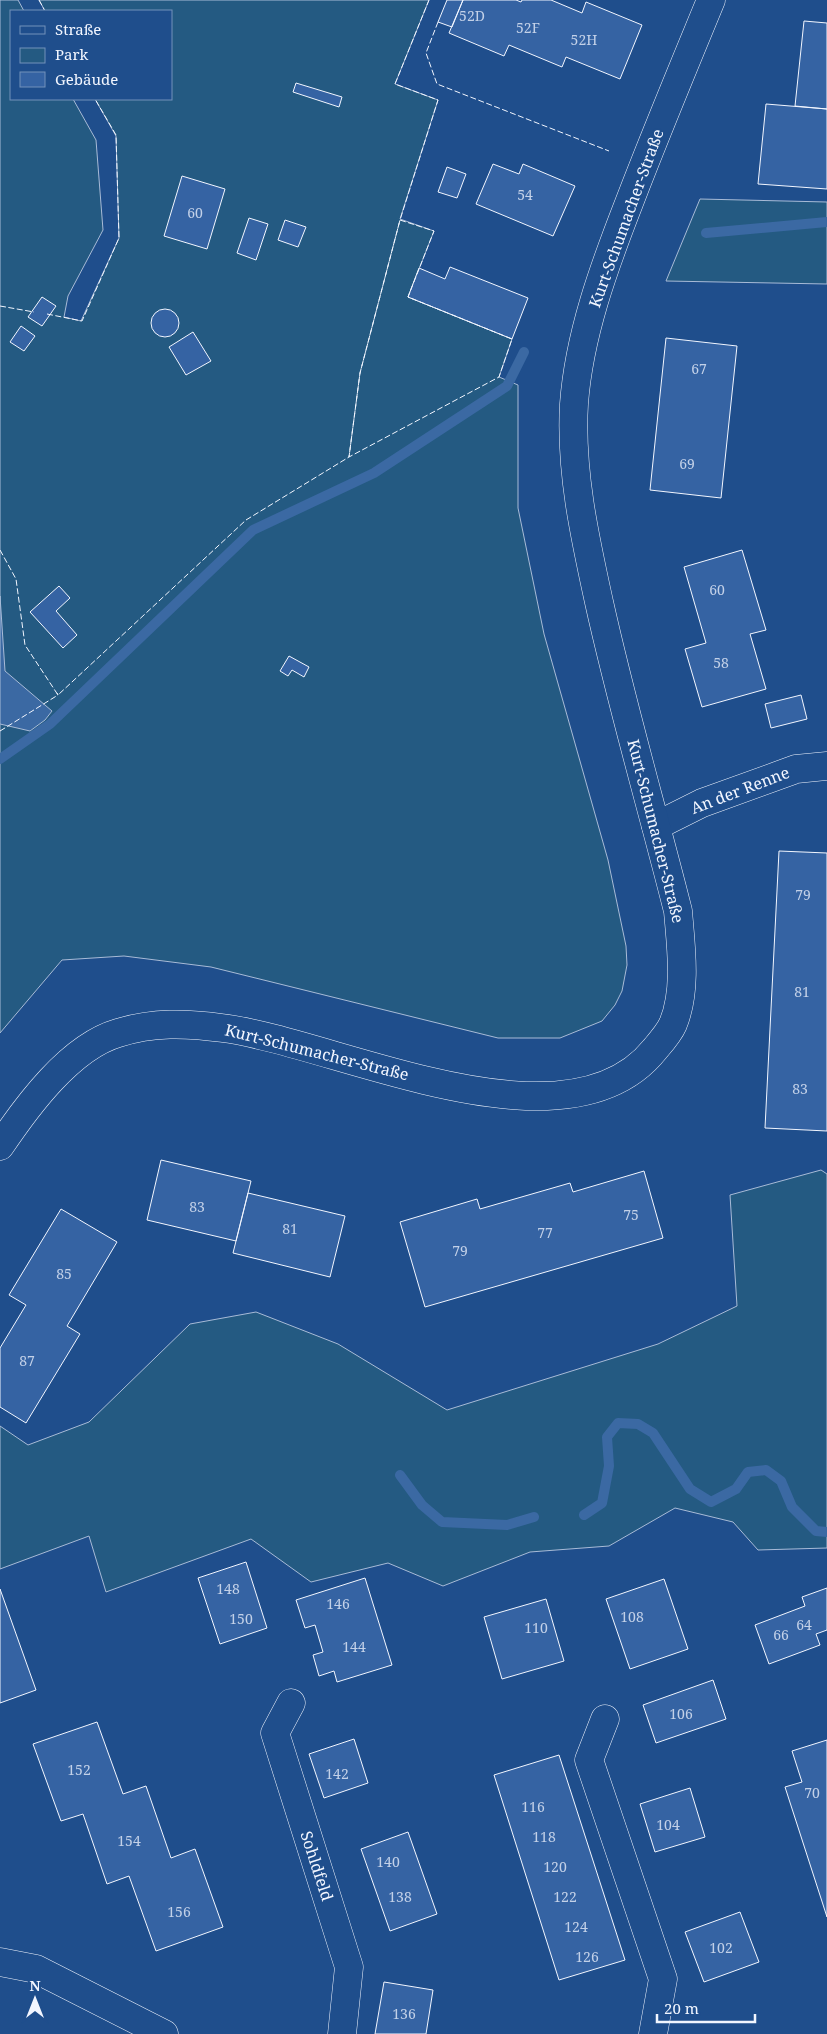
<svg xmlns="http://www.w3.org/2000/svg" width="827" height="2034" viewBox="0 0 827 2034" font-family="'Noto Serif',serif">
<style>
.green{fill:#245a82;stroke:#a8bbd7}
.water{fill:#3b69a3;stroke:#a8bbd7}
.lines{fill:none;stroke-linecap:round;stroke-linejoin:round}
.stream{stroke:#3b69a3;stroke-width:10}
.building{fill:#3563a3;stroke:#f2f6ff}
.minor-casing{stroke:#f2f6ff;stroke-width:29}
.tertiary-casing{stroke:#f2f6ff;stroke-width:29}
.minor{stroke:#1f4e8c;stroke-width:28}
.tertiary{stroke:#1f4e8c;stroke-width:28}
.fence{stroke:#f2f6ff;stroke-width:1;stroke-dasharray:6 2.5;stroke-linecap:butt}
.labels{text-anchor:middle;stroke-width:4;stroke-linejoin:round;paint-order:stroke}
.number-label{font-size:14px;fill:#c3d1e8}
.street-label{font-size:16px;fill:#f2f6ff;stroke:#1f4e8c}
</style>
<rect width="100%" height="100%" fill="#1f4e8c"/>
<!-- green -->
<path class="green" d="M0,0h18l6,11h-13v88h62l23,41 7,90 -35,66 -4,21 17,4 38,-83 -3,-102 -21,-37h76v-88h-126l-6,-11h390l-34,84 43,16 -38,119 34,12 -26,66 104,42 -13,38 19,8v123l26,126 64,226 18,86 1,19 -5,26 -7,14 -13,16 -42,17h-62l-287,-71 -87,-11 -62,4 -62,73z
M700,199l127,3v82l-161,-3z
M821,1170l6,4v374l-69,2 -25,-28 -58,-14 -66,38 -79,6 -87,34 -55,-23 -77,19 -60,-43 -145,53 -17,-56 -89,33v-143l28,19 61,-23 101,-98 66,-12 82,32 109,66 211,-66 79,-38 -7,-111z"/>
<!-- water -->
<path class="water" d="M0,596l5,75 47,40 -7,9 -15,11 -30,-7z"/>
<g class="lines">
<!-- stream -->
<path class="stream" d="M706,233l121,-11
M0,759l50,-35 203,-194 121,-57 133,-87 17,-34
M400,1475l22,30 20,17 65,3 27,-8
M584,1515l18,-12 7,-37 -2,-29 11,-14 20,1 15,9 37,56 21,13 25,-13 12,-17 18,-2 15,11 11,26 24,24 11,1"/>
</g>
<!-- building -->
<path class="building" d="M447,0h16l-11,27 -14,-5z
M463,0h53l5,2 1,-2h29l31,13 4,-11 56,23 -22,54 -54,-22 -4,10 -53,-22 -5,11 -55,-23z
M804,21l23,2v86l-32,-3z
M296,83l46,14 -3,10 -46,-15z
M766,104l61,5v80l-69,-5z
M493,164l26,10 4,-10 52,22 -22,50 -77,-32z
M447,167l19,7 -9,24 -19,-6z
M182,176l43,13 -18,60 -43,-13z
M249,218l19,6 -12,36 -19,-7z
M285,220l21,7 -8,20 -20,-7z
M450,267l78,31 -16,41 -104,-42 11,-29 26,11z
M42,297l14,9 -14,20 -14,-9z
M151 323a14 14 0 1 1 28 0a14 14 0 1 1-28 0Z
M21,326l14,10 -11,15 -14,-9z
M193,332l18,29 -25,14 -17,-28z
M666,338l71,8 -16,152 -71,-8z
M742,550l24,80 -16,4 16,55 -64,18 -17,-58 21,-6 -22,-76z
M59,586l11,12 -14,13 21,24 -14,13 -33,-36z
M289,656l20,11 -5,10 -12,-7 -4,6 -8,-5z
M801,695l6,24 -36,9 -6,-24z
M779,851l48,2v278l-62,-3z
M161,1160l90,21 -15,60 -89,-21z
M644,1171l19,67 -238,69 -25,-85 77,-23 3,10 90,-26 3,9z
M248,1193l97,23 -15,61 -97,-24z
M61,1209l56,33 -50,84 13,8 -54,89 -26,-16v-59l26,-43 -17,-10z
M246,1562l21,66 -47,16 -22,-66z
M365,1578l27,87 -55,17 -3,-11 -15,5 -6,-21 10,-3 -8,-27 -10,3 -9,-28z
M664,1579l24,70 -58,20 -24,-70z
M827,1588v42l-11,4 4,11 -51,19 -14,-39 50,-19 -3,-9z
M0,1589l36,101 -36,13z
M546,1599l18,62 -62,18 -18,-62z
M713,1680l13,39 -70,24 -13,-38z
M97,1722l26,72 23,-8 25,72 24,-9 28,78 -67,24 -27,-75 -22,8 -24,-70 -22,7 -28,-77z
M354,1739l14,44 -44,15 -15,-44z
M827,1740v177l-42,-130 17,-5 -10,-31z
M559,1755l66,205 -66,20 -65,-205z
M690,1788l15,49 -50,15 -15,-48z
M408,1832l29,82 -47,17 -29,-82z
M740,1912l19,50 -55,20 -19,-50z
M384,1982l49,8 -7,44h-51z"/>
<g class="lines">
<!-- minor casing -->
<g class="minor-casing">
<path id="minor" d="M656,826l46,-23 94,-34 31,-3
M291,1703l-16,30 74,234 -7,67
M605,1719l-16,41 74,219 -10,55
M0,1962l36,7 128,65"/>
</g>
<!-- tertiary casing -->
<g class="tertiary-casing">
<path id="tertiary" d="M0,1146c27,-40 70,-99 118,-113 35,-11 68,-10 104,-5 113,14 345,132 433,21 6,-7 14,-16 18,-25 14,-34 8,-77 5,-113 -26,-103 -56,-205 -79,-309 -14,-64 -29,-131 -25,-198 5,-69 30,-137 55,-201 26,-68 54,-135 82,-203"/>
</g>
<!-- minor -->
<use href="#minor" class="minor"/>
<!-- tertiary -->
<use href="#tertiary" class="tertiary"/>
<!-- fence -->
<path class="fence" d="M39,0l6,11
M438,22l-12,31 11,31 172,67
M400,220l34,11 -26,66 104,42 -13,38 -150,80 11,-84z
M0,306l34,6
M47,314l35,7 37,-83 -3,-103 -21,-36
M0,550l16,29 9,66 33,50 188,-175 103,-63 11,-84 40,-153 38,-120 -43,-16 34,-84
M0,731l58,-36 -1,-2"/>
</g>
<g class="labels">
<!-- number labels -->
<g class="number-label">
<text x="472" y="21">52D</text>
<text x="528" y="33">52F</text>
<text x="584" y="45">52H</text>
<text x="525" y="200">54</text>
<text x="195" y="218">60</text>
<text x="699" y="374">67</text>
<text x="687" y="469">69</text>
<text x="717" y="595">60</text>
<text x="721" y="668">58</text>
<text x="803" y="900">79</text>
<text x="802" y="997">81</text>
<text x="800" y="1094">83</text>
<text x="197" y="1212">83</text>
<text x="631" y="1220">75</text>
<text x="290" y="1234">81</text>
<text x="545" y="1238">77</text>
<text x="460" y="1256">79</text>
<text x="64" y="1279">85</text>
<text x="27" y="1366">87</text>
<text x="228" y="1594">148</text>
<text x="338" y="1609">146</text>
<text x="632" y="1622">108</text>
<text x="241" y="1624">150</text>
<text x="804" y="1630">64</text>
<text x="536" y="1633">110</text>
<text x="781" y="1640">66</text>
<text x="354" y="1652">144</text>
<text x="681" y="1719">106</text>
<text x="79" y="1775">152</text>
<text x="337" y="1779">142</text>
<text x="812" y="1798">70</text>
<text x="533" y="1812">116</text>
<text x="668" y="1830">104</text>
<text x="544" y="1842">118</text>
<text x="129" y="1846">154</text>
<text x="388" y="1867">140</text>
<text x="555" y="1872">120</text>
<text x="400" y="1902">138</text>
<text x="565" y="1902">122</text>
<text x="179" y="1917">156</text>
<text x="576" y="1932">124</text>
<text x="721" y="1953">102</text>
<text x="587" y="1962">126</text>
<text x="404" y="2019">136</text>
</g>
<!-- street labels -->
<g class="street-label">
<text transform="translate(626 218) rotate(-70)" y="6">Kurt-Schumacher-Straße</text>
<text transform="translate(740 790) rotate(-21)" y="6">An der Renne</text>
<text transform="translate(656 831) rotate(76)" y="6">Kurt-Schumacher-Straße</text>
<text transform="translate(317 1052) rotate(14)" y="6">Kurt-Schumacher-Straße</text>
<text transform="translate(317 1866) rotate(72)" y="6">Sohldfeld</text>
</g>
</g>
<!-- legend -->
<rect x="10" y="10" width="162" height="90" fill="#1f4e8c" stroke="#7391ba"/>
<rect x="20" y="26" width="25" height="8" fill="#1f4e8c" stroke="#7391ba"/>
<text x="55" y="35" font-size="15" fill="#f2f6ff">Straße</text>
<rect x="20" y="48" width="25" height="15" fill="#245a82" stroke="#7391ba"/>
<text x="55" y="60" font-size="15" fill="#f2f6ff">Park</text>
<rect x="20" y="72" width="25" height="15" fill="#3563a3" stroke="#7391ba"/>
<text x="55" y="85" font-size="15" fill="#f2f6ff">Gebäude</text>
<!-- north arrow -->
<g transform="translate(35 1999)" stroke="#1f4e8c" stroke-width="4" paint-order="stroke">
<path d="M0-4L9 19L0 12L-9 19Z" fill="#f2f6ff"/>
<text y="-8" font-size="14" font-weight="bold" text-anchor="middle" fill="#f2f6ff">N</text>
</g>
<!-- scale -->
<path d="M657 2014v8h98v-8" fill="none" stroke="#f2f6ff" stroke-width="2.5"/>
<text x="664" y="2014" font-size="15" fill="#f2f6ff" stroke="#1f4e8c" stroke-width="4" paint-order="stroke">20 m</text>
</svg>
